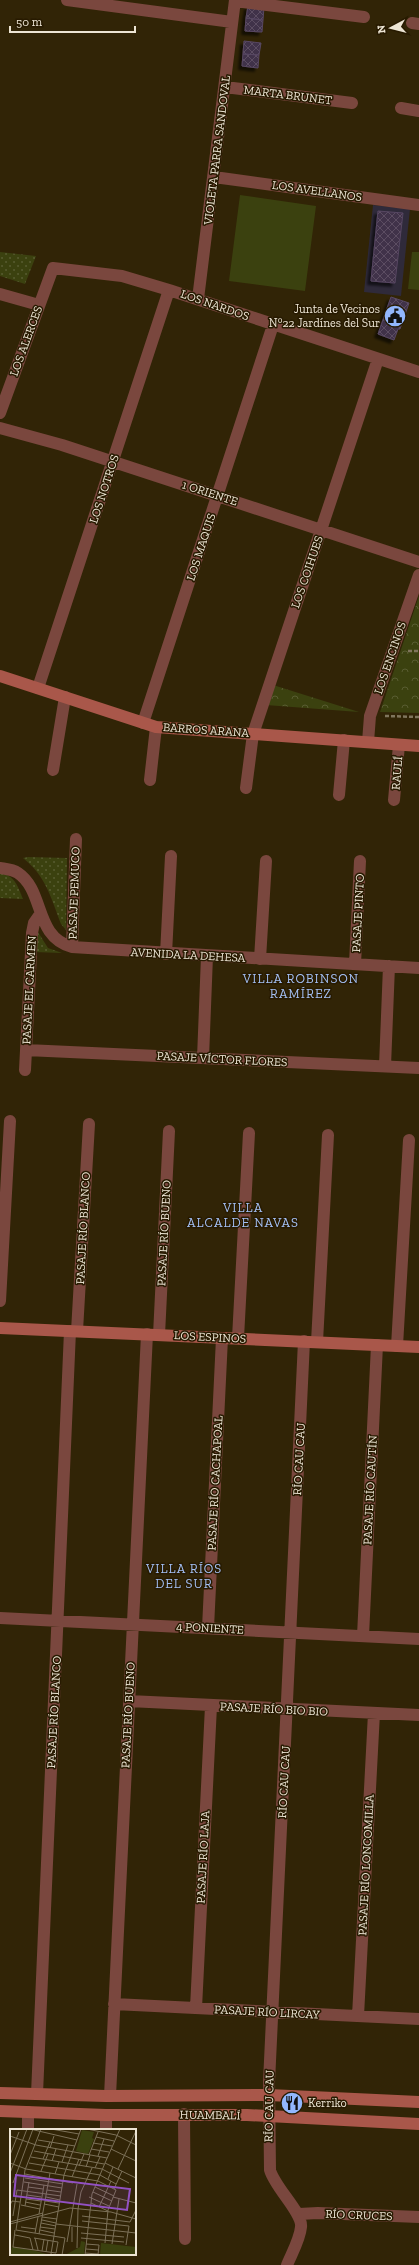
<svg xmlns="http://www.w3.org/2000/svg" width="419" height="2265" viewBox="0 0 419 2265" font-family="'Zilla Slab',serif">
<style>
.education{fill:#2f2a3a}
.grass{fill:url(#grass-dots)}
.park{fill:url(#park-crowns)}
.pitch{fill:#3b410f}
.building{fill:url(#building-cross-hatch);stroke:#574762;filter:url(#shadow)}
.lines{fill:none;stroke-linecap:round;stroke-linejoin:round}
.path{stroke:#7f755c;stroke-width:2.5;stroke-dasharray:4 2;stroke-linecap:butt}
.street{stroke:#7a473e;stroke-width:12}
.secondary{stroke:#a9574a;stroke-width:12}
.labels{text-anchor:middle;stroke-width:3;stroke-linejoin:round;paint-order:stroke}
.street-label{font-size:12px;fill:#ede5d4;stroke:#271a00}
.poi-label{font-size:12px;fill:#ede5d4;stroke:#271a00;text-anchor:end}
.neighbourhood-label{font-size:13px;letter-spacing:1px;fill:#a5c1f5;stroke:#271a00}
.inset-road{fill:none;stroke:#7c7158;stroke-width:1}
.view{fill:#9251c3;fill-opacity:0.15;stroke:#9251c3;stroke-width:2}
.inset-edge{fill:none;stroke:#ede5d4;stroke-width:2}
</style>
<defs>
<pattern id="grass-dots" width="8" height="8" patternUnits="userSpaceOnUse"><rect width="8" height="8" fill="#3b410f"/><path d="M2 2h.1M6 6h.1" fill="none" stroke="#585c31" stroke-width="1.8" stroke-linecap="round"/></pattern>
<pattern id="park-crowns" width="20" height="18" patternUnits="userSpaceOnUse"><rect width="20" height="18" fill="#3b410f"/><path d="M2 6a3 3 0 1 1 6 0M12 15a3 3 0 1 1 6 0" fill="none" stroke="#585c31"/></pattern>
<pattern id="building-cross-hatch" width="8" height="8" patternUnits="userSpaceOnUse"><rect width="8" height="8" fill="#3f3049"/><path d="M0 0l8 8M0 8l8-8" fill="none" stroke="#5b4e62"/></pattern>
<filter id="shadow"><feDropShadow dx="-3.5" dy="3.5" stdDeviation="1" flood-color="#0009"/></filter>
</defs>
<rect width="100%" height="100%" fill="#312406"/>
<!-- education -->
<path class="education" d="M373,205l37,4 -9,87 -37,-4z"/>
<!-- grass -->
<path class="grass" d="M0,252l36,4 -11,28 -25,-8z
M28,857l39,1 -1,72 -5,-6c-10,-26 -15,-48 -38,-66z
M0,873c15,2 18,14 23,26l-23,-1z
M36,929l12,19 14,5 -27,-1z"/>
<!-- park -->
<path class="park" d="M419,596v117l-39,-1z
M273,685l86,27 -93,-7z"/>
<!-- pitch -->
<path class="pitch" d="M240,195l76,11 -11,85 -76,-10z
M412,252h7v38l-11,-1z"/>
<!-- building -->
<path class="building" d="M248,6l16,1 -1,13 -17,-2z
M246,18l17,2 -1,12 -17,-1z
M244,41l17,2 -2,12 -16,-1z
M243,54l16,1 -1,13 -16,-2z
M378,211l25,2 -8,70 -24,-2z
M391,297l18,6 -9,26h-2l-4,11 -16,-6z"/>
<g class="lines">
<!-- path -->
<path class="path" d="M408,651h11
M385,716l34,1"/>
<!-- street -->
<path class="street" d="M67,0l165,22
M235,1l129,16
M412,23l7,1
M225,87l127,16
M401,108l18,3
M214,177l205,28
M0,294l39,11
M198,299l37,-299
M0,413l53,-145 69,8 47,14 250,82
M0,428l62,17 357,117
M38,688l131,-398
M143,723l130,-398
M368,742l2,-26 49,-141
M53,770l12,-73
M150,780l6,-53
M246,788l7,-54 125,-375
M339,795l5,-55
M394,800l5,-55
M0,868c6,1 12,1 18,5 27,18 16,64 54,74l347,21
M72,947l4,-108
M166,954l5,-98
M260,959l6,-98
M355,964l5,-103
M26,1050l393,18
M203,1058l4,-102
M385,1066l4,-100
M25,1070l7,-137 2,-10 7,-10
M0,1301l10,-180
M77,1331l12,-207
M159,1335l10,-204
M238,1338l11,-205
M317,1342l11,-207
M397,1346l12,-206
M0,1618l419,21
M208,1628l14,-290
M363,1636l14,-291
M129,1701l290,14
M114,2004l305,15
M196,2008l15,-302
M358,2016l16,-303
M37,2094l33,-763
M110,2096l37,-762
M184,2114l1,125
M106,2115v15
M28,2130v-18
M299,2214l19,-1 101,4
M287,2265c5,-12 13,-26 14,-38 2,-14 -26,-39 -31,-57l-1,-88 35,-741"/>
<!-- secondary -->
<path class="secondary" d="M0,676l156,51 263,19
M0,1328l419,19
M0,2093l106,3 163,-1 150,7
M0,2111l106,4h141l172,9"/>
</g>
<!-- icons -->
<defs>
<g id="civic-disc" transform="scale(1.15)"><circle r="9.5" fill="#92b7fd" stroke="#271a00"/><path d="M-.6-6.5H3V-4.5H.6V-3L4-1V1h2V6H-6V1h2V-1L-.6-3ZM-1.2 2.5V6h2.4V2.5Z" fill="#111"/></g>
<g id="restaurant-disc" transform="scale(1.15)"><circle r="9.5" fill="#92b7fd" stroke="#271a00"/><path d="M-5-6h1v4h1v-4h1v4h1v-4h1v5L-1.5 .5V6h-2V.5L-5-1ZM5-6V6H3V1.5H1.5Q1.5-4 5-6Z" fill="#111"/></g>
</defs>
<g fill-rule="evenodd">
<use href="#civic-disc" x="395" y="316"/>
<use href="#restaurant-disc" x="292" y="2103"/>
</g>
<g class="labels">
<!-- street labels -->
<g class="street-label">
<text transform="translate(288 95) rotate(7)" y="4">MARTA BRUNET</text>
<text transform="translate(217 150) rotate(-83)" y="4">VIOLETA PARRA SANDOVAL</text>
<text transform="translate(317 191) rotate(8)" y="4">LOS AVELLANOS</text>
<text transform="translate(215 305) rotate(19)" y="4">LOS NARDOS</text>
<text transform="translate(26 341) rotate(-70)" y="4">LOS ALERCES</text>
<text transform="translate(104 489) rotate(-72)" y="4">LOS NOTROS</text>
<text transform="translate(210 493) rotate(18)" y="4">1 ORIENTE</text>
<text transform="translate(201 547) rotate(-72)" y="4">LOS MAQUIS</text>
<text transform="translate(307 572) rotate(-71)" y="4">LOS COIHUES</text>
<text transform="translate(390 658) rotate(-71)" y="4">LOS ENCINOS</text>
<text transform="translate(206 730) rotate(4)" y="4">BARROS ARANA</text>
<text transform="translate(397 773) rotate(-85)" y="4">RAULÍ</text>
<text transform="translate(74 893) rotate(-88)" y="4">PASAJE PEMUCO</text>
<text transform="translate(358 913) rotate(-87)" y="4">PASAJE PINTO</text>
<text transform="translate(188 955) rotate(3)" y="4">AVENIDA LA DEHESA</text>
<text transform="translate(29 990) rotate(-87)" y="4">PASAJE EL CARMEN</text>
<text transform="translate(222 1059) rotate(3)" y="4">PASAJE VÍCTOR FLORES</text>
<text transform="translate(83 1228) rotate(-87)" y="4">PASAJE RÍO BLANCO</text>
<text transform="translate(164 1233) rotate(-87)" y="4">PASAJE RÍO BUENO</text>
<text transform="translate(210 1337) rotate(3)" y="4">LOS ESPINOS</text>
<text transform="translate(299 1459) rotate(-87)" y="4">RÍO CAU CAU</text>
<text transform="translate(215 1483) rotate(-87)" y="4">PASAJE RÍO CACHAPOAL</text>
<text transform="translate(370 1490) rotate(-87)" y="4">PASAJE RÍO CAUTÍN</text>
<text transform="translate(210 1628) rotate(3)" y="4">4 PONIENTE</text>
<text transform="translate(274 1709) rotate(3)" y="4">PASAJE RÍO BIO BIO</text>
<text transform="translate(54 1712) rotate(-87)" y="4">PASAJE RÍO BLANCO</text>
<text transform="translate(128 1715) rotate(-87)" y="4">PASAJE RÍO BUENO</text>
<text transform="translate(284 1782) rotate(-87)" y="4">RÍO CAU CAU</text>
<text transform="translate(203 1857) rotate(-87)" y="4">PASAJE RÍO LAJA</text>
<text transform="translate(366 1865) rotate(-87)" y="4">PASAJE RÍO LONCOMILLA</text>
<text transform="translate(267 2012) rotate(3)" y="4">PASAJE RÍO LIRCAY</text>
<text transform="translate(269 2106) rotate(-89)" y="4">RÍO CAU CAU</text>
<text transform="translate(210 2115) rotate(1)" y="4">HUAMBALÍ</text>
<text transform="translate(359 2215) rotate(2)" y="4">RÍO CRUCES</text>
</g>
<!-- poi labels -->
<g class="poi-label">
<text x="380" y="313">Junta de Vecinos<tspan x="380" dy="14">N°22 Jardínes del Sur</tspan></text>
<text x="308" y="2107" text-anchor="start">Kerriko</text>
</g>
<!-- neighbourhood labels -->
<g class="neighbourhood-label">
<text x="301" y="983">VILLA ROBINSON<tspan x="301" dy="15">RAMÍREZ</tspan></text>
<text x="243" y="1212">VILLA<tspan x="243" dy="15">ALCALDE NAVAS</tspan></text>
<text x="184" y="1573">VILLA RÍOS<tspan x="184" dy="15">DEL SUR</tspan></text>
</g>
</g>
<!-- overview -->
<g transform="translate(10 2129)">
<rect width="126" height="126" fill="#312406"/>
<path d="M71,112l4,1 -1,13h-19l15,-8zM91,114l35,4v8h-36zM2,118l24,4 14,4h-40z" fill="#3b410f"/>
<path d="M72,1l12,2 -2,6 2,1 -6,15 -12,-3z" fill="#3b410f"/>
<path class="inset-road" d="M20,0l47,11M41,0l28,5M77,0l29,6 20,10M110,0l-15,34 31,15M0,7l26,9 71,13M86,8l18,4M28,11l37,6M83,14l19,3M40,19l4,-12M81,20l18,3M101,20l25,12M24,22l70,13M0,26l9,-23M79,26l9,-23M88,27l6,-17M21,28l71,12 27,14M33,30l7,-17M42,32l4,-12M52,33l6,-17M0,34l16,6 72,12 18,9 -8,20 -3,33M19,34l71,12 16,9M69,37l5,-12M76,38l4,-12M85,39l5,-11M108,40l18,-38M31,42l7,-17M0,44l17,-44M15,45l48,9M45,45l4,-12M62,48l7,-18M15,49l38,6M98,50l5,-12M14,53l38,6M3,54l20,-54M18,58l15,2M85,58l19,9M104,60l8,-18M7,61l44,6M37,61l14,2M83,63l19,9M17,66l14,2M36,68l14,3M79,68l20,9M103,68l23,6M16,70l15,2M35,72l14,2M15,73l15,3M81,74l17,8M34,75l15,3M0,76l2,-4 8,1M11,76l19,4M15,77l4,-24M89,78l12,-26M29,85l5,-29M3,87l4,-26M72,87l48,6M32,88l15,2M32,91l14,3M72,92l47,5M0,93l33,-9M120,93l6,-12M31,94l15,3M0,95l60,-16 41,4 25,7M46,95l80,9M11,98l15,2M30,98l15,2M5,101l-2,17 43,6 2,-11 -24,-4M6,101l9,-60 16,-41M6,101l49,8 -3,17M30,101l14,3M25,104l3,-16M71,104l43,4M29,105l11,-61M5,106l15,3 3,12M25,109l3,12M71,109l43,4M57,113l10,-58M62,113v-15M76,115l13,1 -1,10M102,115l7,-45M116,116l3,-19M67,119l1,-39 3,-17 11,-24M76,120l12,1M32,122l2,-12M36,123l2,-12M75,124l13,1M41,125l13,-79 17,-46M75,126l7,-61 13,-31"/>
<path class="view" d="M6,46l114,14 -3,21 -113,-14z"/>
<rect width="126" height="126" class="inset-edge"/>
</g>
<!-- north arrow -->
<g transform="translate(391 28) rotate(263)" stroke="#271a00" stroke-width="3" paint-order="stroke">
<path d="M0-3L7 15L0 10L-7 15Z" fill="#ede5d4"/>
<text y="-6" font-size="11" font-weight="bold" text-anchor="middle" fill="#ede5d4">N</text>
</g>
<!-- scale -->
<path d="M10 26v6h125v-6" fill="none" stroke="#ede5d4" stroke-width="2"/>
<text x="16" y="26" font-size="12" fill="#ede5d4" stroke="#271a00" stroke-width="3" paint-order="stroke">50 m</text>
</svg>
